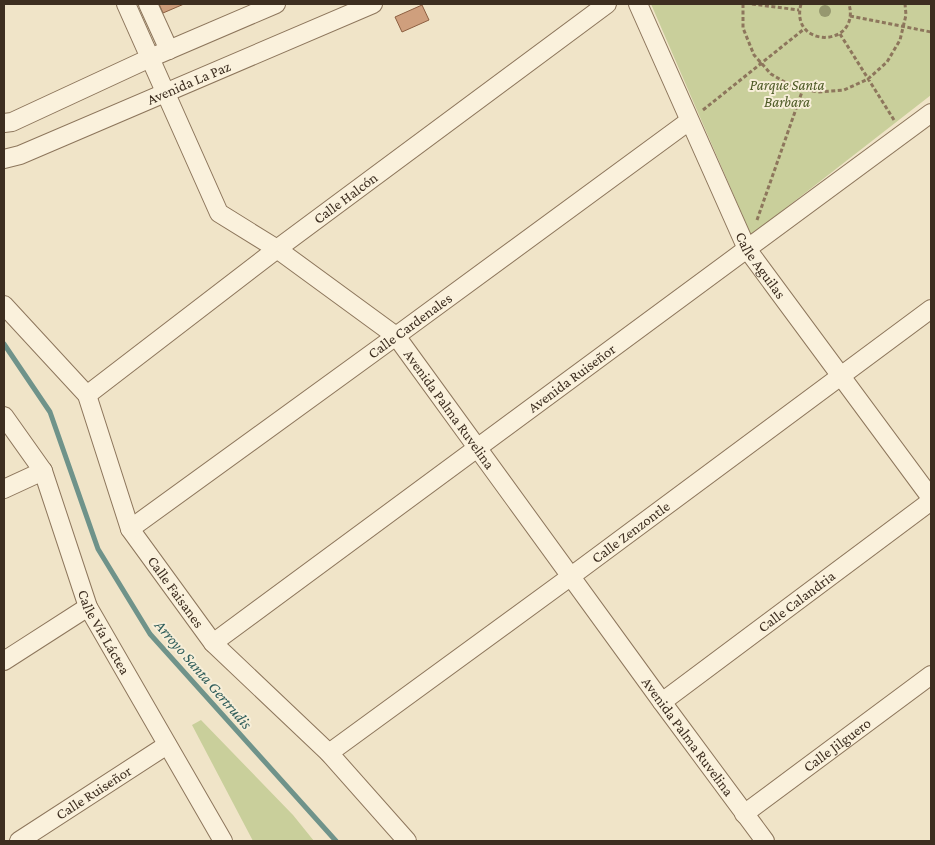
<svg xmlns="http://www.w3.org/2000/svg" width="935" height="845" viewBox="0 0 935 845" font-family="'Crimson Pro',serif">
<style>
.green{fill:#c9cf9b}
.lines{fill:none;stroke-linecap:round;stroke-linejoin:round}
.stream{stroke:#6f938a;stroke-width:5}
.building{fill:#cf9f7d;stroke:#8d5f41}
.minor-casing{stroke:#8d765c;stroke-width:20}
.path{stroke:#8d765c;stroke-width:3;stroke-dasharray:4 2.5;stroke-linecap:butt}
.minor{stroke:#faf1dc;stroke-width:18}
.tree{fill:#96986f}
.labels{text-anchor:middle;stroke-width:4;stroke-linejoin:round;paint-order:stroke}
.street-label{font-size:15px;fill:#3d2e20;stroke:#f7eed8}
.park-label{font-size:15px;font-style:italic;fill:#4d5a26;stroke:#f7eed8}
.water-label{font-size:16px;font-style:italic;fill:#2f5d5a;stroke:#f7eed8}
</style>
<rect width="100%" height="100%" fill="#f0e4c8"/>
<!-- green -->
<path class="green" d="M651,4h280v91l-180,140z
M201,720l92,95 21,26h-61l-61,-116z"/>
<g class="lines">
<!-- stream -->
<path class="stream" d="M4,344l46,68 48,137 52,85 186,207"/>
</g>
<!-- building -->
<path class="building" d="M159,4h25l-21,9z
M422,5l7,15 -27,12 -7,-15z"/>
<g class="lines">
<!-- minor casing -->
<g class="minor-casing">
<g id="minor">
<path id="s1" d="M126,4l93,209 58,36 119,87 266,366 103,139"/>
<path d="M148,4l21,46"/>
<path id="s2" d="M638,4l109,245 184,249"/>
<path d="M4,123l8,-1 138,-64 126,-54"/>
<path id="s3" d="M4,159l16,-4 353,-151"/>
<path id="s4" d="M4,305l83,90 43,134 83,114 116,110 78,88"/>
<path id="s5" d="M87,395l190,-146 330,-245"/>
<path id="s6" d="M4,416l39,55 45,136 135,234"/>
<path d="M4,489l39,-18"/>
<path id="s7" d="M130,529l266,-193 293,-215"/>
<path id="s8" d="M213,643l718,-530"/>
<path d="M4,661l84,-54"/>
<path id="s9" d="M662,702l269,-201"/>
<path id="s10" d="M329,753l241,-176 361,-268"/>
<path id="s11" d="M744,814l187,-139"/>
<path id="s12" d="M19,841l148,-96"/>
</g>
</g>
<!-- path -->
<path class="path" d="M743,4v24l11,27 17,19 22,13 25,5 26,-2 24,-11 19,-17 13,-22 6,-25 -1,-11
M752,4l47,6
M801,4c-12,45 60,44 48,0
M850,16l81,16
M840,34l54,86
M703,110l101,-81
M757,220l46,-131"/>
<!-- minor -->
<use href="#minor" class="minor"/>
</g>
<!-- trees -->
<circle class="tree" cx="825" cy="11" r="6"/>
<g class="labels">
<!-- street labels -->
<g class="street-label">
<text dy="5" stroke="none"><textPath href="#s3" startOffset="200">Avenida La Paz</textPath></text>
<text dy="5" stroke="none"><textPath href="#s5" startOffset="325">Calle Halcón</textPath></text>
<text dy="5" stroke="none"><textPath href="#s2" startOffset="289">Calle Aguilas</textPath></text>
<text dy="5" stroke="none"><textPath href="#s7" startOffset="346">Calle Cardenales</textPath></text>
<text dy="5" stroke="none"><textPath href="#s8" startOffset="446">Avenida Ruiseñor</textPath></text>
<text dy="5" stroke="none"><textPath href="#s1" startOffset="535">Avenida Palma Ruvelina</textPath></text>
<text dy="5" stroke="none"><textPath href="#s10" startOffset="374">Calle Zenzontle</textPath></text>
<text dy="5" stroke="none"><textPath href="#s4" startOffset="341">Calle Faisanes</textPath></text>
<text dy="5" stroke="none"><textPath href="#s9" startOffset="168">Calle Calandria</textPath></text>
<text dy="5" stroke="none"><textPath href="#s6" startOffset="240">Calle Vía Láctea</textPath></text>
<text dy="5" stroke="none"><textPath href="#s1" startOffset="940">Avenida Palma Ruvelina</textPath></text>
<text dy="5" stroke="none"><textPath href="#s11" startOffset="116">Calle Jilguero</textPath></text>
<text dy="5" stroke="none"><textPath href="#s12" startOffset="89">Calle Ruiseñor</textPath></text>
</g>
<!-- park labels -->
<g class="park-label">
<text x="787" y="90">Parque Santa<tspan x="787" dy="17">Barbara</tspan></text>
</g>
<!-- water labels -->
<g class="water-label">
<text transform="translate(204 674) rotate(49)" y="6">Arroyo Santa Gertrudis</text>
</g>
</g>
<!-- border -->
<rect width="935" height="845" fill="none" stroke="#3d2e20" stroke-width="10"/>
</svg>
